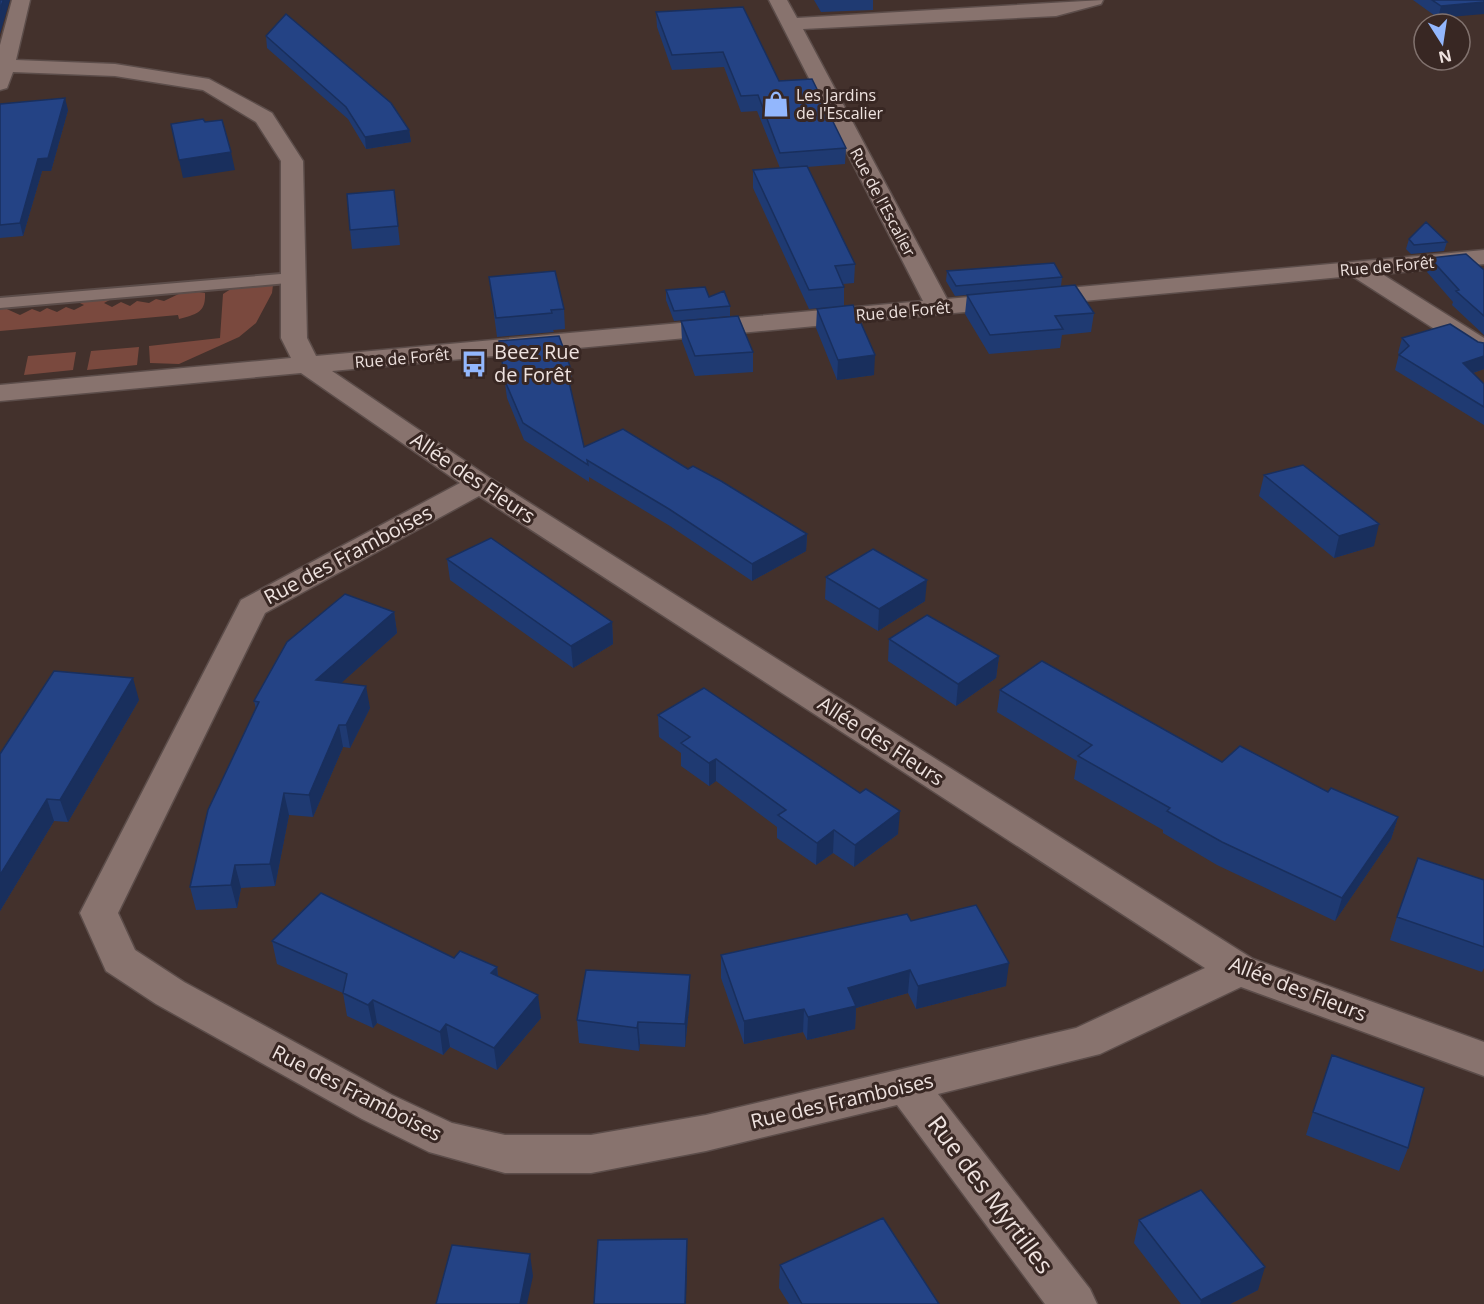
<svg xmlns="http://www.w3.org/2000/svg" width="1484" height="1304" viewBox="0 0 1484 1304" font-family="'Open Sans',sans-serif">
<style>
.green{fill:#7a493e}
.lines{fill:none;stroke-linecap:round;stroke-linejoin:round}
.lane-casing{stroke:#5c4d4a;stroke-width:4}
.street-casing{stroke:#5c4d4a;stroke-width:3}
.lane{fill:#88736e;fill-rule:evenodd}
.street{fill:#88736e;fill-rule:evenodd}
.wall{fill:#1f3a72}
.shaded-wall{fill:#192f5d}
.building{fill:#244385;stroke:#192f5d;stroke-width:1.5}
.labels{text-anchor:middle;stroke-width:6;stroke-linejoin:round;paint-order:stroke}
.far-poi-label{font-size:16px;fill:#eee2df;stroke:#382723;text-anchor:start}
.far-street-label{font-size:16px;fill:#eee2df;stroke:#382723}
.poi-label{font-size:20px;fill:#eee2df;stroke:#382723;text-anchor:start}
.street-label{font-size:20px;fill:#eee2df;stroke:#382723}
.near-street-label{font-size:24px;fill:#eee2df;stroke:#382723}
</style>
<rect width="100%" height="100%" fill="#43312c"/>
<!-- green -->
<path class="green" d="M273,285l-1,8 -16,30 -17,14 -60,27 -29,-1 -1,-17 71,-8 3,-44 11,-7z
M187,290l18,3c1,20 -9,21 -26,26l-1,-4 -178,16v-25l20,9 12,-6 8,3 7,-4 10,4 9,-5 8,3 10,-5 -15,-7 54,-5 -19,10 8,4 9,-5 9,4 7,-5 12,2 7,-4 8,2z
M139,347l-2,18 -50,5 4,-19z
M76,352l-3,18 -49,5 4,-19z"/>
<g class="lines">
<!-- lane casing -->
<g class="lane-casing">
<path id="lane" d="M293,273l6,1 2,4 -2,4 -299,26v-10z"/>
</g>
<!-- street casing -->
<g class="street-casing">
<path id="street" d="M12,0h18l-14,60 99,4 94,15 63,34 31,48 4,177 9,18 607,-55 -154,-301h18l10,18 306,-18 -2,4 -45,12 -253,13 144,270 537,-49v14l-102,10 102,64v19l-9,-2 -123,-79 -1020,95 158,107 763,481 231,83v34l-243,-89 -141,67 -162,40 152,195 7,15h-52l-148,-199 -191,46 -115,22h-86l-76,-21 -67,-33 -206,-115 -50,-33 -26,-58 161,-313 219,-117 -159,-110 -301,28v-16l291,-27 -10,-20v-177l-25,-39 -53,-32 -88,-14 -102,-4 -6,16 -7,2v-45zM479,496l726,472 -129,60 -370,87 -115,20h-86l-53,-12 -60,-28 -208,-113 -49,-32 -17,-37 147,-300z"/>
</g>
<!-- lane -->
<use href="#lane" class="lane"/>
<!-- street -->
<use href="#street" class="street"/>
</g>
<!-- wall -->
<path class="wall" d="M814,0h59v10l-52,2z
M1413,0h71l-46,18z
M656,12l123,69 67,67 -1,16 -38,3 48,97 -1,19 -11,1 1,3v19l-35,3 -56,-121v-18l27,-2 -23,-57 -16,1 -17,-45 -52,3 -15,-43z
M266,36l143,94 2,12 -45,7 -18,-30 -81,-71z
M0,104l68,6 -17,61h-9l-19,65 -23,2z
M394,190l6,55 -48,4 -2,-19z
M1409,239l38,3 -3,9 -33,3 -5,-5z
M1430,258l54,12v65l-32,-30 1,-3 -26,-30z
M947,271l115,6 -1,9 33,27 -3,19 -29,3 -2,13 -71,6 -24,-40 2,-19 -12,1 -9,-15z
M489,277l75,32 1,20 -12,1 1,2 -57,5z
M666,290l43,7 21,9v10l-56,5 -8,-21z
M817,309l57,66 -37,5 -21,-52z
M681,321l72,31v20l-58,4 -13,-35z
M1402,338l82,31 -11,4 11,11v41l-89,-55 4,-16 -1,-1z
M499,341l72,28 1,16h-3l15,62 104,22 119,65 -1,17 -54,30 -82,-55 -81,-49v5l-65,-42 -17,-42z
M1264,475l110,71 -40,12 -75,-62z
M447,559l165,63 1,22 -40,24 -123,-88z
M826,577l99,24 -47,30 -53,-32z
M394,612l3,21 -56,50 29,25 -20,40 -7,-1 -30,70 -24,-2 -14,71 -34,2 -4,20 -41,2 -6,-23 66,-178 -2,-8z
M889,639l110,17 -3,22 -40,28 -68,-45z
M1000,690l222,72 106,30 70,25 -7,22 -56,82 -118,-56 -54,-32v-3l-89,-51 3,-18 -80,-49z
M139,700l-71,122 -14,-1 -54,90v-157z
M658,715l240,119 -44,33 -21,-14 -17,12 -39,-27v-11l-61,-46 -7,5 -28,-20v-13l-22,-16z
M1484,880v88l-2,4 -92,-32 7,-23z
M911,921l95,65 -90,23 -8,-16 -52,15 -1,21 -48,11 -4,-8 -59,12 -23,-66v-23z
M272,941l182,17 43,9 1,9 43,42 -44,52 -47,-23 -7,8 -66,-32 -4,5 -26,-12 -4,-23 -66,-29z
M690,998l-5,49 -45,-3 -1,7 -60,-8 -2,-23z
M1313,1112l95,36 -9,23 -93,-36z
M1139,1220l119,70 -28,14h-49l-47,-61z
M780,1265l159,39h-150l-10,-16z"/>
<!-- shaded-wall -->
<path class="shaded-wall" d="M3,0h7l-10,34v-24z
M1484,2v12l-46,4 3,-12z
M65,98l3,12 -17,61h-9l-19,65 -3,-13 18,-64z
M409,130l2,12 -45,7 -1,-12z
M231,152l4,18 -52,8 -4,-18z
M875,355l-1,20 -37,5 1,-20z
M1484,356v13l-26,9 5,-15z
M1379,524l-5,22 -40,12 5,-22z
M807,534l-1,17 -54,30v-17z
M927,580l-2,21 -47,30 1,-22z
M394,612l3,21 -77,69 -4,-22z
M612,622l1,22 -40,24 -2,-22z
M999,656l-3,22 -40,28 2,-22z
M133,678l6,22 -71,122 -8,-22z
M366,686l4,22 -20,40 -4,-23z
M339,725l4,22 -30,70 -4,-22z
M716,759v22l-7,5v-23z
M284,793l5,22 -14,71 -5,-22z
M47,799l7,22 -54,90v-36z
M900,811l-2,23 -44,33 1,-22z
M1398,817l-7,22 -56,82 7,-23z
M834,830l-1,23 -17,12 1,-22z
M235,865l6,23 -4,20 -6,-23z
M1009,963l-3,23 -90,23 2,-23z
M497,967l2,23 -8,-17z
M910,970l-2,23 -52,15 -1,21 -48,11 1,-23 40,-29z
M690,975v23l-5,49v-23z
M538,995l3,23 -44,52 -3,-22z
M373,1000l4,23 -4,5 -5,-23z
M804,1009l-1,23 -59,12v-23z
M638,1022l2,22 -1,7 -2,-23z
M446,1024l4,23 -7,8 -3,-23z
M687,1239v23l-1,42h-1z
M530,1254l3,22 -6,28h-7z
M1265,1267l-7,23 -28,14h-30l1,-4z"/>
<!-- building -->
<path class="building" d="M0,0h3l-3,10z
M1432,0h52v2l-43,4z
M743,7l36,74 33,-2 34,69 -66,5 -22,-58 -17,1 -18,-44 -51,3 -16,-43z
M286,14l105,89 18,27 -44,7 -19,-30 -80,-71z
M65,98l-17,60 -10,1 -18,64 -20,2v-121z
M203,119l2,3 17,-2 9,32 -52,8 -8,-36z
M807,166l48,98 -20,2 9,21 -35,3 -56,-120z
M394,190l4,36 -48,4 -3,-36z
M1426,222l21,20 -33,3 -5,-6z
M1466,254l18,16v46l-28,-25 3,-1 -29,-32z
M1054,263l8,14 -106,9 -9,-15z
M555,271l9,38 -13,1 1,3 -56,5 -7,-41z
M1075,285l19,28 -39,3 8,13 -73,6 -23,-40z
M705,287l4,10 15,-6 6,15 -56,5 -8,-21z
M853,305l22,50 -37,5 -21,-51z
M738,316l15,36 -58,4 -14,-35z
M1450,324l28,18 6,1v13l-21,7 21,21v23l-85,-52 10,-9 -7,-8z
M559,336l12,33h-5l18,78 39,-18 65,40 5,-3 28,15 86,53 -55,30 -83,-55 -82,-49 1,5 -65,-42 -18,-42 -6,-40z
M1303,465l76,59 -40,12 -75,-61z
M491,538l121,84 -41,24 -124,-87z
M873,549l54,31 -48,29 -53,-32z
M345,594l49,18 -78,68 50,6 -20,39h-7l-30,70 -25,-2 -14,71 -35,1 -4,20 -41,2 18,-77 51,-108 -5,-1 33,-59z
M927,615l72,41 -41,28 -69,-45z
M1042,661l180,101 18,-16 88,46 3,-4 67,29 -56,81 -120,-56 -55,-31 3,-3 -92,-52 14,-11 -92,-55z
M54,671l79,7 -73,122 -13,-1 -47,76v-121z
M704,688l156,105 6,-4 34,22 -45,34 -21,-15 -17,13 -39,-28 8,-5 -70,-51 -7,4 -28,-20 9,-6 -32,-22z
M1418,858l66,22v67l-87,-30z
M321,893l133,65 6,-7 37,16 -6,6 47,22 -44,53 -48,-24 -6,8 -67,-32 -5,5 -25,-12 4,-19 -75,-33z
M976,905l33,58 -91,23 -8,-16 -62,18 8,18 -48,11 -4,-8 -60,12 -23,-66 186,-41 4,7z
M586,970l104,5 -5,49 -47,-2 -1,6 -60,-8z
M1332,1055l92,33 -16,60 -95,-36z
M1201,1190l64,77 -64,33 -62,-80z
M883,1218l56,86h-137l-22,-39z
M687,1239l-2,65h-91l4,-64z
M452,1245l78,9 -10,50h-84z"/>
<!-- icons -->
<defs>
<g id="shop-bare" transform="scale(2.07)"><path d="M-5-2.5h2.3a2.7 3.5 0 0 1 5.4 0H5L5.5 6h-11ZM-1.5-2.5h3a1.5 2.3 0 0 0-3 0Z" fill="#93b7fd" stroke="#382723" stroke-width="2.5" paint-order="stroke"/></g>
<g id="bus-bare" transform="scale(2.07)"><path d="M-5-6H5V4H4V6H2V4H-2V6H-4V4H-5ZM-3.5-4V0h7V-4ZM-3.5 1.2v1.5H-2V1.2ZM2 1.2v1.5H3.5V1.2Z" fill="#93b7fd" stroke="#382723" stroke-width="2.5" paint-order="stroke"/></g>
</defs>
<g fill-rule="evenodd">
<use href="#shop-bare" x="776" y="104"/>
<use href="#bus-bare" x="474" y="364"/>
</g>
<g class="labels">
<!-- far-poi labels -->
<g class="far-poi-label">
<text x="796" y="101">Les Jardins<tspan x="796" dy="18">de l'Escalier</tspan></text>
</g>
<!-- far-street labels -->
<g class="far-street-label">
<text transform="translate(883 202) rotate(62)" y="6">Rue de l'Escalier</text>
<text transform="translate(1387 266) rotate(-5)" y="6">Rue de Forêt</text>
<text transform="translate(903 311) rotate(-5)" y="6">Rue de Forêt</text>
<text transform="translate(402 358) rotate(-5)" y="6">Rue de Forêt</text>
</g>
<!-- poi labels -->
<g class="poi-label">
<text x="494" y="359">Beez Rue<tspan x="494" dy="23">de Forêt</tspan></text>
</g>
<!-- street labels -->
<g class="street-label">
<text transform="translate(473 478) rotate(34)" y="7">Allée des Fleurs</text>
<text transform="translate(348 555) rotate(-28)" y="7">Rue des Framboises</text>
<text transform="translate(881 741) rotate(33)" y="7">Allée des Fleurs</text>
<text transform="translate(1298 989) rotate(21)" y="7">Allée des Fleurs</text>
<text transform="translate(357 1093) rotate(27)" y="7">Rue des Framboises</text>
<text transform="translate(842 1101) rotate(-13)" y="7">Rue des Framboises</text>
</g>
<!-- near-street labels -->
<g class="near-street-label">
<text transform="translate(990 1195) rotate(53)" y="8">Rue des Myrtilles</text>
</g>
</g>
<!-- north arrow -->
<g transform="translate(1442 42) rotate(168)"><circle r="28" fill="#382723" stroke="#81726e" stroke-width="1.5"/>
<path d="M0-4.5L10 22L0 15L-10 22Z" fill="#93b7fd"/>
<text y="-9" font-size="16" font-weight="bold" text-anchor="middle" fill="#eee2df">N</text>
</g>
</svg>
